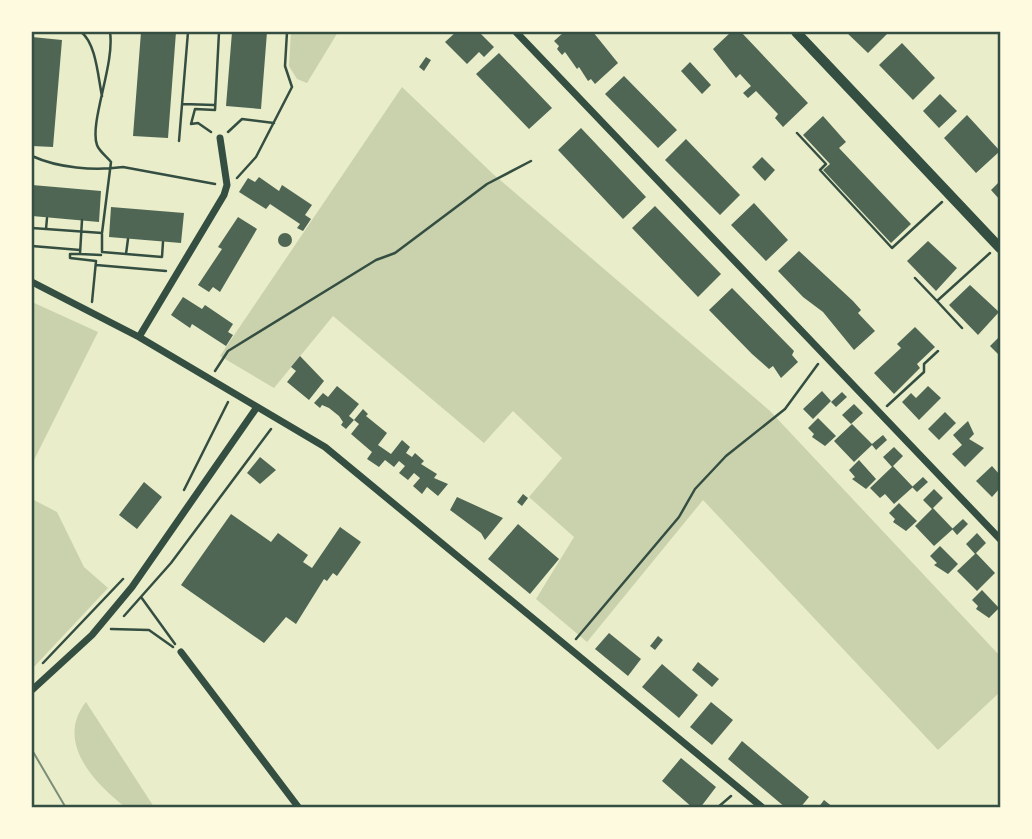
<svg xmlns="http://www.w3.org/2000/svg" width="1032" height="839" viewBox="0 0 1032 839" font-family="Figtree,sans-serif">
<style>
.green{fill:#cad2ad}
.building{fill:#4f6655}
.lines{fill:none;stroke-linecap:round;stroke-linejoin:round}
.path{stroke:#344e41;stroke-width:2.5}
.minor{stroke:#344e41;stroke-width:7}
.tertiary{stroke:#344e41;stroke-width:10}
.tram{stroke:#7c8e77;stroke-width:2}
.neatline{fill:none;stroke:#344e41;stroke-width:2.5}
</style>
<rect width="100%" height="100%" fill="#e9edc9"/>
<!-- green -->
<path class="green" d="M291,32h47l-31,51 -10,-4 -8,-13z
M402,87l91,87 277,237 230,245v36l-62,58 -235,-250 -116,142 -51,-43 38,-62 -45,-40 33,-39 -49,-47 -29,32 -151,-127 -59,72 -54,-32z
M32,302l66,30 -66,132z
M32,499l25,13 27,55 24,21 -76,81z
M86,702l68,105h-29c-32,-25 -70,-66 -39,-105z"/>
<!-- building -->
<path class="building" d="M141,32h35l-8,106 -35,-2z
M232,32h35l-6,77 -35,-3z
M456,32h23l15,15 -10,10 -5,-5 -12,12 -22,-22z
M564,32h29l25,31 -23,21 -4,-5 -3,2 -9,-14 -2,2 -12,-17 -3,3 -5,-6 2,-3 -5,-5z
M731,32h10l67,71 -25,24 -8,-9 3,-4 -22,-23 -8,7 -5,-5 8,-7 -11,-12 -4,4 -23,-29z
M846,32h41l1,1 -20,20z
M32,37l30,3 -9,107 -21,-1z
M902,43l33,35 -22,22 -34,-35z
M499,53l53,55 -23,21 -53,-55z
M426,57l5,3 -7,11 -5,-4z
M690,62l21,23 -9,9 -21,-23z
M624,76l53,54 -19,18 -53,-54z
M940,94l17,17 -18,17 -16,-17z
M967,115l33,36 -24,22 -32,-35z
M823,116l23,26 -7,6 72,76 -20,19 -68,-73 7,-6 -27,-29z
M581,128l65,69 -23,22 -65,-69z
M686,139l54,56 -20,20 -55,-55z
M762,157l13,13 -10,11 -13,-14z
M259,177l20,14 3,-6 30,20 -7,10 6,4 -8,12 -6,-3 3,-4 -30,-20 -4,5 -27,-17 9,-14 7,4z
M1000,181v19l-9,-10z
M32,185l69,6 -2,31 -67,-6z
M754,203l34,37 -22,21 -35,-36z
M655,206l66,68 -23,23 -66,-69z
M111,207l73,6 -3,30 -72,-6z
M238,217l19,12 -37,63 -7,-5 -4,5 -11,-7 24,-36 -4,-2z
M278 240a7 7 0 1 1 14 0a7 7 0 1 1-14 0Z
M928,241l29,27 -21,23 -29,-30z
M799,251l54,50 8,9 -3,3 17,18 -21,19 -31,-38 -20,-15 -25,-26z
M970,285l29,27 -21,23 -29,-30z
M732,288l62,63 -2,4 6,7 -17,16 -8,-12 -4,3 -17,-15 -43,-44z
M183,297l19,12 3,-4 28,19 -5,8 5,3 -7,11 -34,-22 -2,4 -19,-13z
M915,327l20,20 -18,17 3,4 -26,26 -20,-21 27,-25 -4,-4z
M1000,336v20l-10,-10z
M300,356l24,25 -15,19 -22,-18 9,-11 -5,-4z
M337,386l22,18 -10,12 5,4 -8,9 -5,-4 2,-3 -4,-6 -10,-8 -7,-3 -2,3 -6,-5 9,-10 5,4z
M928,386l13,12 -22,22 -17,-18 9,-9 5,5z
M822,391l9,10 -18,18 -10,-10z
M842,392l5,5 -11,10 -5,-5z
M854,404l9,9 -12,11 -9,-9z
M363,409l5,5 -2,2 21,17 -9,12 13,9 11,-14 8,7 -4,6 6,4 3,-4 9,8 -3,3 16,10 -3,4 14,6 -10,12 -11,-9 -5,7 -9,-8 7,-8 -6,-5 -6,7 -9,-7 6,-7 -6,-5 -5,6 -9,-7 -6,7 -12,-8 5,-7 -21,-18 8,-10 -5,-4z
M945,412l11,11 -17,17 -11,-11z
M818,418l18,18 -11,10 -13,-9 2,-3 -6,-6z
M968,421l6,13 -5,5 15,9 -19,19 -13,-13 10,-9 -9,-10z
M852,424l20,20 11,-9 4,5 -11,10 -4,-5 -18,17 -20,-21z
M894,447l9,9 -11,11 -9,-10z
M260,457l16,13 -16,14 -13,-11z
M859,460l17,19 -10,10 -14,-10 3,-2 -6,-7z
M893,466l20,21 -19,17 -9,-10 -5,4 -10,-10z
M992,466l8,9v13l-8,9 -16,-16z
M923,477l5,5 -11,10 -5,-5z
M144,482l18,15 -25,32 -18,-14z
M934,489l9,9 -11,11 -9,-9z
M523,494l5,4 -6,8 -5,-4z
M457,497l46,21 -18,22 -4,-7 -31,-23z
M899,503l18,18 -11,10 -13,-9 2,-3 -6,-6z
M933,508l20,21 -19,17 -19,-20z
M231,514l40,28 7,-9 30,22 -5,7 9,6 28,-41 21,15 -24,34 -4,-3 -6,8 -3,-2 -28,45 -10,-7 -22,26 -83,-58z
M963,519l5,5 -11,11 -5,-6z
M518,524l41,35 -29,35 -42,-35z
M977,533l9,10 -11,11 -9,-10z
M940,546l18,18 -10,10 -14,-9 3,-2 -7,-7z
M976,553l19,20 -18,18 -20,-20z
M982,590l17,18 -10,10 -13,-9 2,-3 -6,-6z
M609,633l32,26 -13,17 -33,-27z
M658,636l5,4 -8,10 -5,-4z
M698,662l21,17 -7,8 -20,-17z
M662,664l36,31 -19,23 -37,-31z
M711,702l22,18 -21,25 -22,-18z
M742,741l67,56 -9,11h-14l-58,-49z
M681,758l35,29 -16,21h-7l-31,-27z
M824,800l10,8h-16z"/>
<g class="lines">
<!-- path -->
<path class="path" d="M81,32c15,11 17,45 21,64
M183,104l31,1
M211,132l-13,-9 -7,1 4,-15 20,1 4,-78
M228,132l14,-13 32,4
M797,133l29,31 -6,6 72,78 50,-46
M179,141l9,-109
M32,156c26,12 62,15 91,11l92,17
M237,178l19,-21 36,-70 -7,-21 2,-34
M82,220l-2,34 21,1
M32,228l70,5 9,-71c-4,-5 -12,-11 -14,-17 -8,-22 18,-81 13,-113
M46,229l1,-11
M102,234v18l60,5 1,-15
M32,246l48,4
M80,254h-10v4l26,3 -4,41
M126,254l2,-15
M96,265l70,6
M915,278l22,23 53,-48
M937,301l25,27
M215,371l13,-20 148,-91 19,-7 92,-69 44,-23
M887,406l37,-34v-8l14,-13
M184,490l44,-88
M141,597l34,47
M124,616l47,-53 100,-134
M111,629l38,1 24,17
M576,639l103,-122 16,-28 31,-33 59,-47 33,-45
M43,663l80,-84
M717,808l14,-12"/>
<!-- minor -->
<path class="minor" d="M516,32l484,507
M32,282l107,55 186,110 438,361
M139,337l85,-142 3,-10 -7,-47
M181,652l118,156
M32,690l60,-55 40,-48 125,-180"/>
<!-- tertiary -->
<path class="tertiary" d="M796,32l204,216"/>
<!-- tram -->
<path class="tram" d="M32,750l34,58"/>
</g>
<!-- border -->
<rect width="1032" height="839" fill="none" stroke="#fefae0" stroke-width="66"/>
<rect x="33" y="33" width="966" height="773" class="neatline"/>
</svg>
